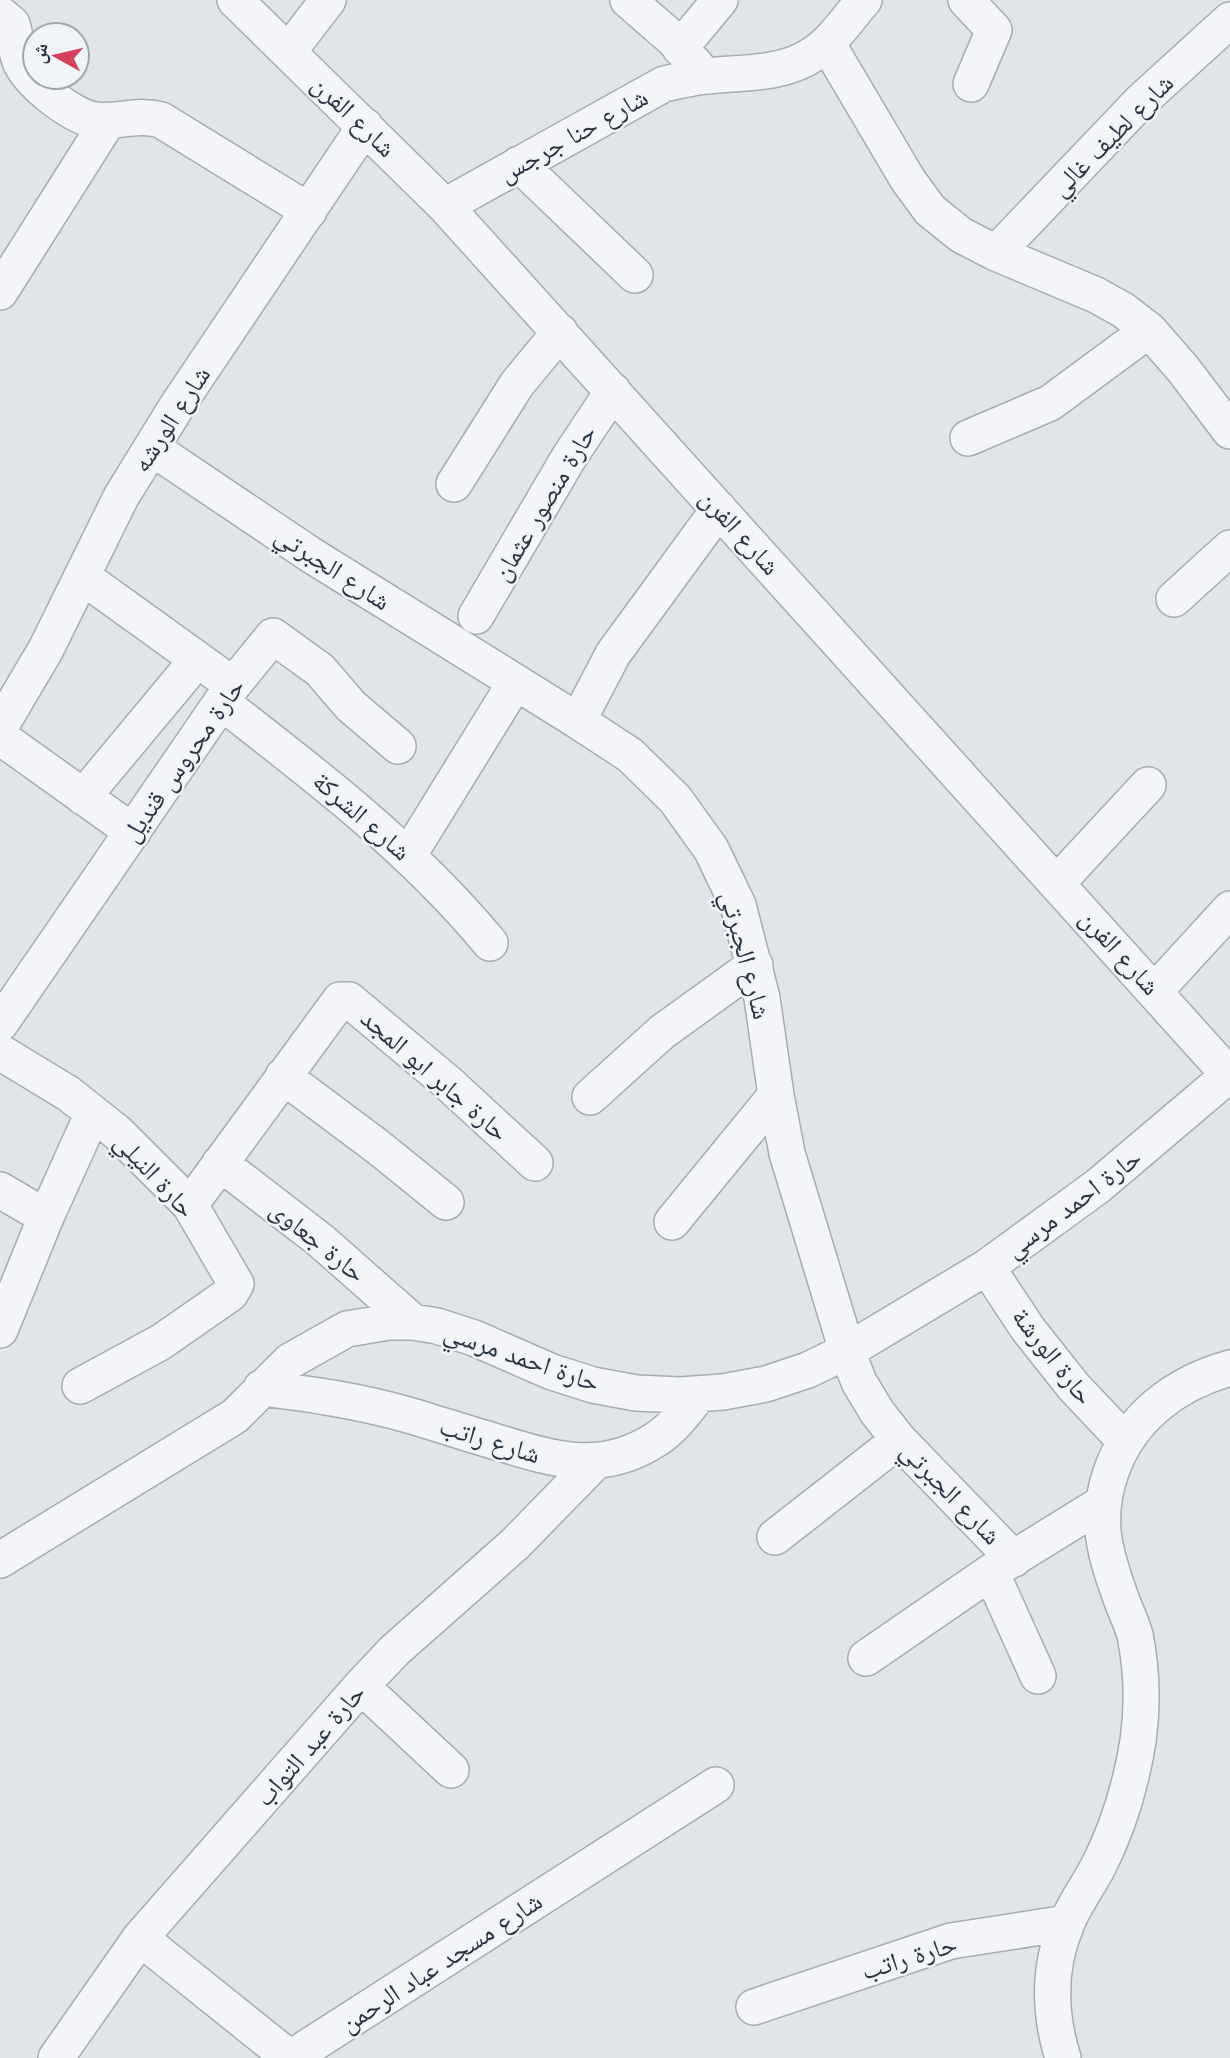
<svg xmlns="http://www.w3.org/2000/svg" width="1230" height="2058" viewBox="0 0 1230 2058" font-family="Jost,'Noto Naskh Arabic',sans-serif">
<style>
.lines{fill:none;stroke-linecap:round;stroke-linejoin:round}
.minor-casing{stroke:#a6acb5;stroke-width:38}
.minor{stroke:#f4f5f8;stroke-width:35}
.labels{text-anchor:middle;stroke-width:5;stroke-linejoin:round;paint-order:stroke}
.street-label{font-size:26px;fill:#283343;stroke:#f0f4f7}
</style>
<rect width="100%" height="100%" fill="#e1e5ea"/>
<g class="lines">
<!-- minor casing -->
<g class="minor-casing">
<path id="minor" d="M235,0l210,206 785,870
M628,0l46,40 31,36
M966,0l28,30 -23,54
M0,14l12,10c4,11 3,26 8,37 8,21 53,57 76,59 24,3 39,-7 65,0l148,91
M827,43l81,137 22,30 31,25 35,18 100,42 27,15 26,20 34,39 47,62
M680,48l40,-48
M289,51l39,-51
M519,164l116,111
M445,206l219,-122c14,-3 29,-7 43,-8 34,-4 75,-1 105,-21 21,-13 36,-37 52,-55
M996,253l144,-151 90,-82
M0,292l108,-171
M968,438l82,-35 99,-73
M152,448l159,107 267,166 52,34 45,44 36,50 27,56 24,93 14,97 11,58 60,198 12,31 18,30 22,28 115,119
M454,484l63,-100 43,-52
M83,577l150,108
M1174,599l56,-51
M476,616l92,-157 45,-68
M221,702c96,74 192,148 269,241
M578,721l35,-67 106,-145
M0,727l46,-78 75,-152 56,-91 188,-280
M0,737l133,95
M83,797l114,-137
M408,856l107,-173
M1057,883l91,-98
M1155,991l75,-82
M0,1024l233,-339 40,-49 47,34 31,36 47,40
M0,1052l69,42 49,39 72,72 46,79 -6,10 -69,48 -81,44
M283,1076l95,71 68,55
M590,1097l72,-65 93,-67
M220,1163l100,77 93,82
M0,1190l46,27
M190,1205l150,-205h9l98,82 88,81
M672,1222l104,-127
M987,1267l41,62 46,58 51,54
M0,1330l46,-113 47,-104
M261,1388c49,6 99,13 147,27 31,9 61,19 92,28 55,17 102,31 155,-3 18,-11 31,-29 44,-46
M775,1537l124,-97
M0,1560l235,-144 55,-55 57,-32 42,-7h24l24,4 37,12 78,34 41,13 43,8 44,2 43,-3 43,-8 42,-14 39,-19 140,-84 111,-81 131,-111
M991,1572l47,104
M866,1658l125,-86 112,-69
M361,1686l90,84
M140,1938l141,113 7,5 9,-2 419,-269
M754,2007l197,-66 116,-18
M56,2058l84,-120 221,-252 33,-35 121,-107 81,-83
M1063,2058c-14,-45 -15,-91 4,-135 8,-20 21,-37 31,-56 20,-39 33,-82 40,-126 5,-35 4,-71 -3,-106 -3,-11 -9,-23 -13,-34 -17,-47 -28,-80 -11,-129 19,-55 65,-89 119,-104"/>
</g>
<!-- minor -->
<use href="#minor" class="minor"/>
</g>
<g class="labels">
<!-- street labels -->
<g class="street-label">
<text transform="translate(354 116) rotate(44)" y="9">شارع الفرن</text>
<text transform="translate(573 135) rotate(-29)" y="9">شارع حنا جرجس</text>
<text transform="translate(1112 135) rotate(-45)" y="9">شارع لطيف غالي</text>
<text transform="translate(171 419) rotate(-57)" y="9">شارع الورشه</text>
<text transform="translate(544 503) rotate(-59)" y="9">حارة منصور عثمان</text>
<text transform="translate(740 532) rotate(48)" y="9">شارع الفرن</text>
<text transform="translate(333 568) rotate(33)" y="9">شارع الجبرتي</text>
<text transform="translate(183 760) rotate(-55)" y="9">حارة محروس قنديل</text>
<text transform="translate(362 816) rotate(41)" y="9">شارع الشركة</text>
<text transform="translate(1120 952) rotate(48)" y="9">شارع الفرن</text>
<text transform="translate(746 955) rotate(75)" y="9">شارع الجبرتي</text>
<text transform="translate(435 1075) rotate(41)" y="9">حارة جابر ابو المجد</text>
<text transform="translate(155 1175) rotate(47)" y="9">حارة النيلي</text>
<text transform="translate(1073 1203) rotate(-37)" y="9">حارة احمد مرسي</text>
<text transform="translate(318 1241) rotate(39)" y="9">حارة جعاوى</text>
<text transform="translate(1053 1356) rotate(52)" y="9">حارة الورشة</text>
<text transform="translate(522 1357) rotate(19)" y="9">حارة احمد مرسي</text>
<text transform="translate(490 1440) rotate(17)" y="9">شارع راتب</text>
<text transform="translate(951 1493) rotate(46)" y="9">شارع الجبرتي</text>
<text transform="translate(310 1745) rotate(-49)" y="9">حارة عبد التواب</text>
<text transform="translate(909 1957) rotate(-17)" y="9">حارة راتب</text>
<text transform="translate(441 1962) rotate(-33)" y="9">شارع مسجد عباد الرحمن</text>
</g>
</g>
<!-- north arrow -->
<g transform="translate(56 56) rotate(278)"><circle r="33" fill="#f0f4f7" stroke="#a0a7af" stroke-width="2"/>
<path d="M0-5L12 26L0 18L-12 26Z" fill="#d5405c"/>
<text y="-10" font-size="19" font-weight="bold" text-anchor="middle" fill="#283343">ش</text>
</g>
</svg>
